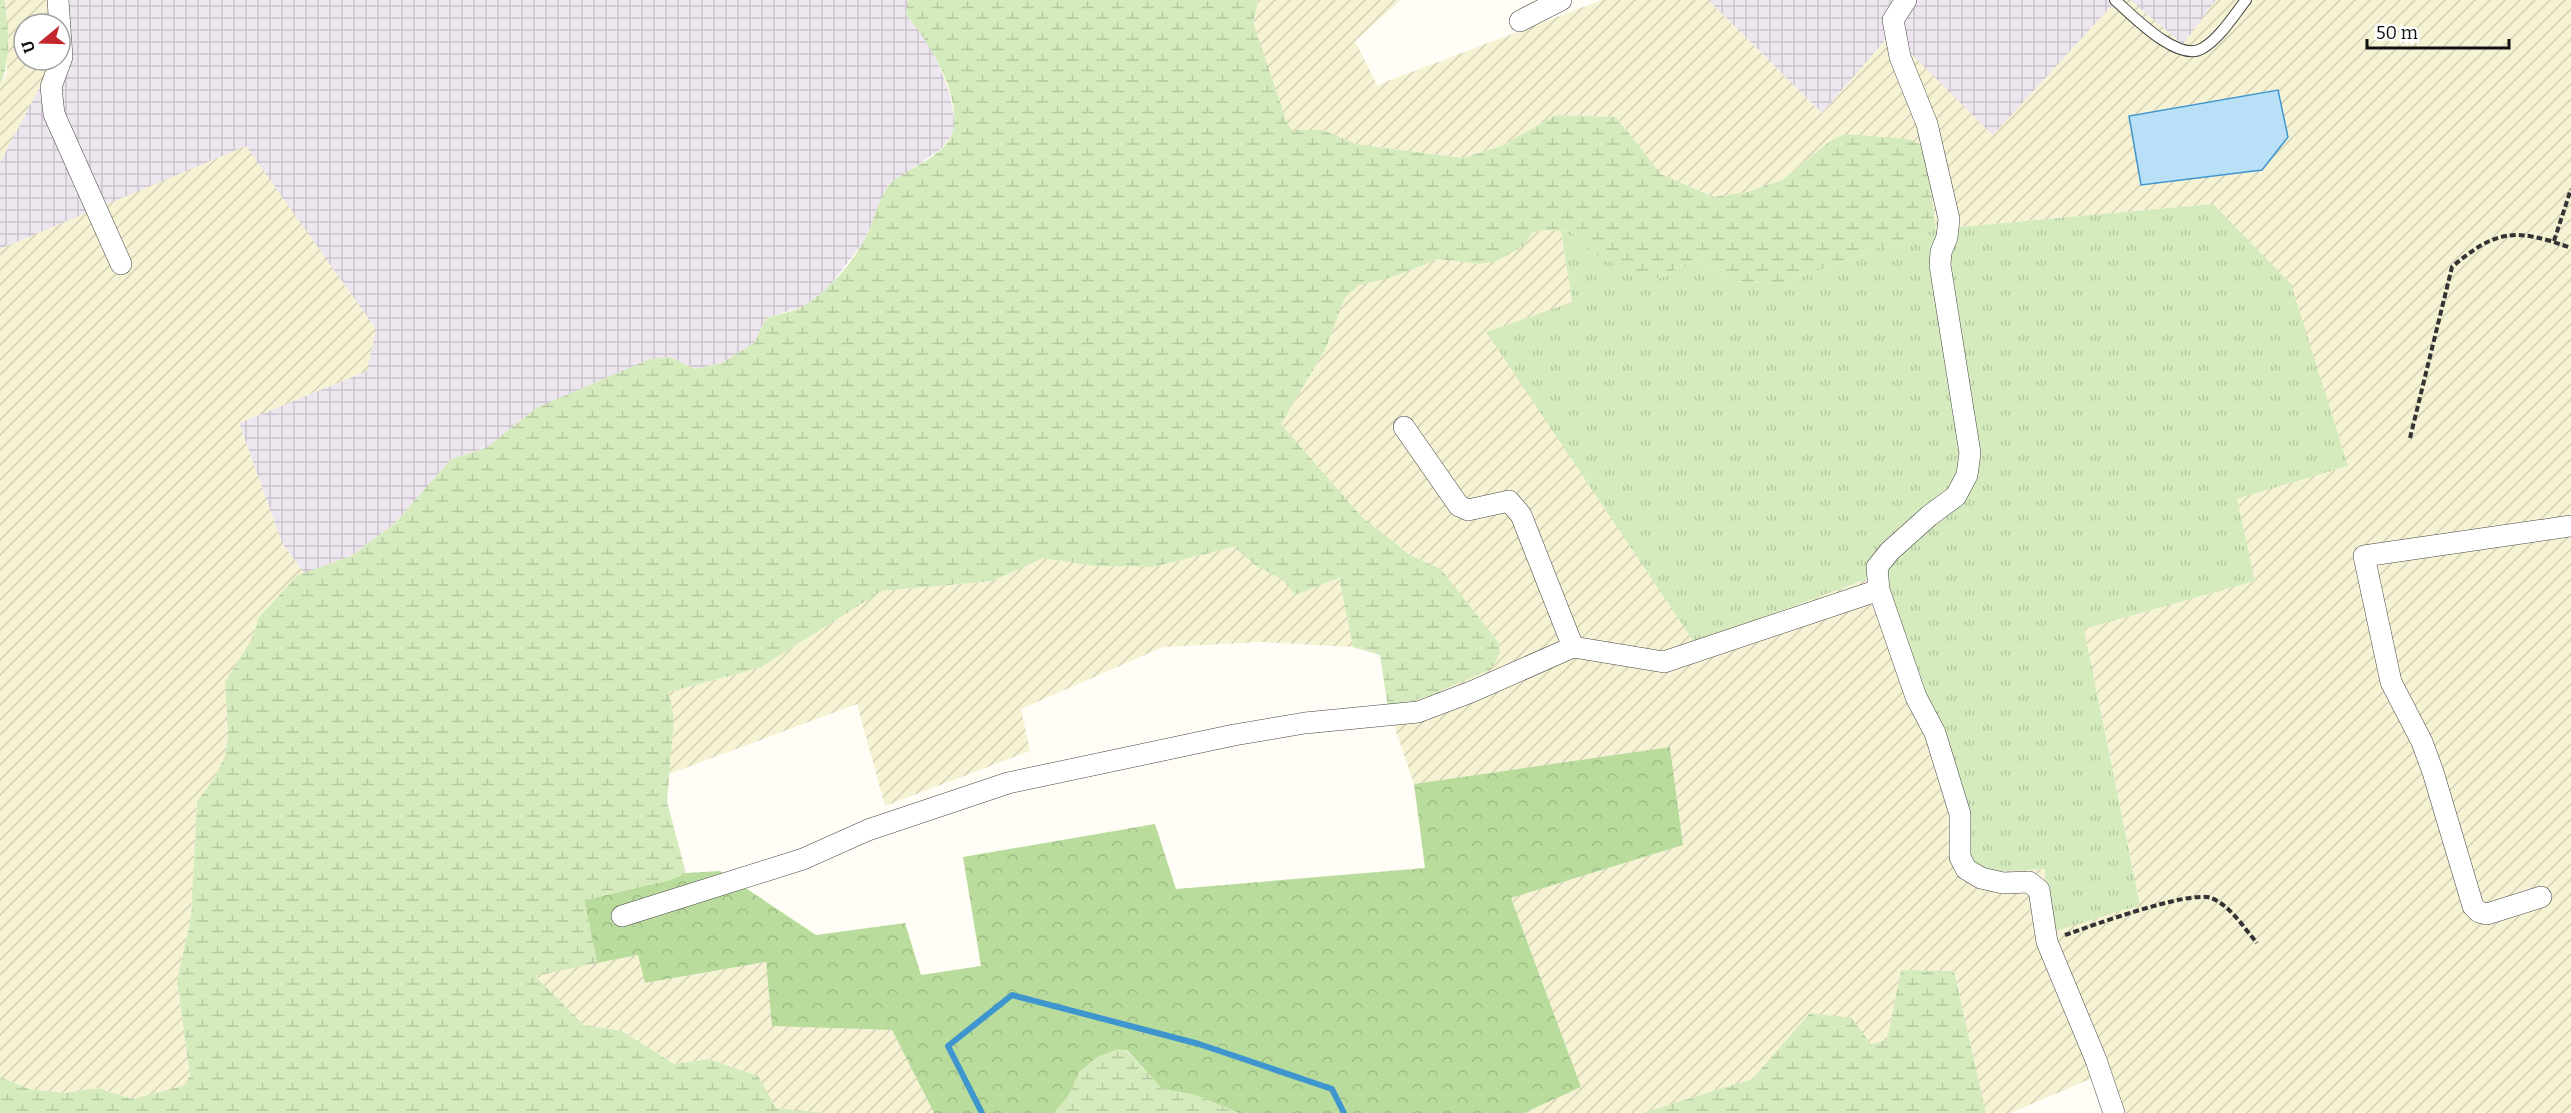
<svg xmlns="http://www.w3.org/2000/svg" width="2571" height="1113" viewBox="0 0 2571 1113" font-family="Bitter,serif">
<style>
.industrial{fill:url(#industrial-grid)}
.farmland{fill:url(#farmland-furrows)}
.grass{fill:url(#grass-tufts)}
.forest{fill:url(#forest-crowns)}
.wetland{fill:url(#wetland-marsh)}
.water{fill:#b9e0f7;stroke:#3f96cf;stroke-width:1.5}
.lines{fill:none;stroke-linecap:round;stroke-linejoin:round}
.stream{stroke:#3f96cf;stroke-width:6}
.lane-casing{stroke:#444;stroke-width:12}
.street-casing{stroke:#444;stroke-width:22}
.path{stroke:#333;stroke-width:4;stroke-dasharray:6 3;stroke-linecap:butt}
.lane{stroke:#fff;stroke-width:10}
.street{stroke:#fff;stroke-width:21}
</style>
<defs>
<pattern id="industrial-grid" width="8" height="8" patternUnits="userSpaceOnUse" patternTransform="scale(1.5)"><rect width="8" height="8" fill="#eee6ef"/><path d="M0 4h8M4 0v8" fill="none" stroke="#cbc4cc"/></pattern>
<pattern id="farmland-furrows" width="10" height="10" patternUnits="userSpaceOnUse" patternTransform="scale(1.5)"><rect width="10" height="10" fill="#f6f3d4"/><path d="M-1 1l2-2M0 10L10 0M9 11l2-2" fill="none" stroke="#d2cfb5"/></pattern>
<pattern id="grass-tufts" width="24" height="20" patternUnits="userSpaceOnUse" patternTransform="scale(1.5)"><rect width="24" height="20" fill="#d5ebbd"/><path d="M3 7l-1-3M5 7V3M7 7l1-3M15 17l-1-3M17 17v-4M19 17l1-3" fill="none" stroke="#b6c8a1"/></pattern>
<pattern id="forest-crowns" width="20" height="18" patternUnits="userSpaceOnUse" patternTransform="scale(1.5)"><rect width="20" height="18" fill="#b9dc9c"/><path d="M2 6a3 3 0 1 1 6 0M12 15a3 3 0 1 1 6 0" fill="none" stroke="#9ebc85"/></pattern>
<pattern id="wetland-marsh" width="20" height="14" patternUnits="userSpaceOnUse" patternTransform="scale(1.5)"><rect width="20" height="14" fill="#d5ebbd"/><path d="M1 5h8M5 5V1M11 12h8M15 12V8" fill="none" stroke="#b6c8a1"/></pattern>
</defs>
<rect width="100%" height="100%" fill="#fffdf5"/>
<!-- industrial -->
<path class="industrial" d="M51,0h857l-2,14 20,25 12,24 12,32 5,29 -4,12 -10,13 -53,36 -24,56 -35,46 -25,19 -38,12 -12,25 -32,20 -27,6 -25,-12 -134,51 -50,40 -35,11 -57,65 -43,32 -47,17 -22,-30 -43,-120 128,-52 -121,-224 -246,102v-87l54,-102z
M1708,0h409l-124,136 -102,-102 -69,79z
M2130,0h86l-33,45z"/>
<!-- farmland -->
<path class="farmland" d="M4,0h47l5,24h-32v36h30l-54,102v-78l7,-11v-60z
M1259,0h142l-46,41 22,44 225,-85h106l114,113 69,-79 102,101 124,-135h13l53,44 33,-44h355v1113h-446l-14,-43 -100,43h-25l-32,-142 -53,-1 -14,70 -16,4 -61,-31 -58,66 -110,34h-118l57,-26 -70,-189 172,-53 -13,-98 -256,37 -26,-76 112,-55 -1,-10 -58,-74 -31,-14 -49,-39 -80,-92 44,-74 20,-52 14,-13 31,-7 49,-19 40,5 46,-19 7,-12 10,-3 19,1 11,71 -86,30 210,311 176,-66 118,295 55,-3 1,50 94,-15 -56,-275 171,-48 -19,-82 112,-33 -135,-262 -277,25 -10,-75 -96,-13 -48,39 -35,12 -33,5 -53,-23 -45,-57 -60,-2 -55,31 -38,12 -107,-14 -33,-14h-30l-5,-5 -35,-103z
M246,146l130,183 -9,42 -128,52 43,120 22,30 -6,2 -39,42 -8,23 -26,42 3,53 -3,21 -12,24 -16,21 -6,117 -14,62 13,97 -7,9 -51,13 -34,-11 -33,5 -36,-4 -29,-12v-828z
M1234,547l21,18 28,15 12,15 44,-17 14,69 -91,-5 -99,5 -142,62 9,42 -145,55 -28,-102 -188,70 5,-55 -5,-27 91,-24 122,-77 111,-10 50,-23 51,8 59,1z
M638,955l8,28 121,-21 5,63 120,5 42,83h-108l-50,-5 -19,-32 -48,-17 -35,5 -52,-33 -38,-6 -50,-50z"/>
<!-- grass -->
<path class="grass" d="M2213,204l78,80 57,182 -111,33 18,82 -171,48 56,276 -88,27 -6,-13 -1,-50 -55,3 -25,-12 -1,-40 -92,-243 -177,66 -209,-311 86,-30 -11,-71 11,1 17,19 71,27 34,-19 40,22 45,3 157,-55z"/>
<!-- forest -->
<path class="forest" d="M1670,747l13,98 -172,53 70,189 -57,26h-285l-44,-18 -33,-6 -35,-39 -47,21 -12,26 -14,16h-120l-42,-83 -120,-4 -6,-64 -121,21 -7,-28 -41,8 -13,-63 86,-20 16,-7 34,-2 96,64 89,-12 16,52 60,-9 -18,-109 192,-33 21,65 249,-21 -11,-84z"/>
<!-- wetland -->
<path class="wetland" d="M0,0h4c5,22 7,65 -4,84z
M908,0h351l-6,22 35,103 5,5h30l33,14 107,14 38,-12 55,-31 60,2 45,57 53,23 33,-5 35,-12 48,-39 15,-7 63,5 12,5 6,10 10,75 -157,55 -45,-3 -40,-22 -34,19 -20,-1 -51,-26 -17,-19 -30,-2 -10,3 -7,12 -28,16 -18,3 -40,-5 -49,19 -31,7 -14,13 -20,52 -44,74 80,92 49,39 31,14 58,74 1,10 -9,16 -60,26 -43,13 -8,-53 -27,-8 -14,-69 -44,17 -12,-15 -28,-15 -21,-18 -81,20 -59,-1 -51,-8 -50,23 -111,10 -122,77 -91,24 5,27 -7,83 19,71 -16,7 -86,20 13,63 -62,13 49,49 38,6 52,33 35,-5 49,17 18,32 50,5h-826v-36l29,12 36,4 33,-5 34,11 51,-13 7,-10 -13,-96 14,-62 6,-117 16,-21 12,-24 3,-21 -3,-53 26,-42 8,-23 39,-42 53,-19 43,-32 57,-65 35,-11 50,-40 114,-49 20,-2 25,12 27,-6 32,-20 12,-25c12,-4 28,-6 39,-13 26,-16 52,-47 64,-75 5,-12 13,-38 21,-46 19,-18 62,-28 64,-60 3,-37 -26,-83 -48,-110z
M1901,970l53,1 32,142h-344l110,-34 58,-66 42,5 19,26 16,-4z
M1117,1049l9,1 36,39 33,6 44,18h-185l14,-16 12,-26 17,-14z"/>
<!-- water -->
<path class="water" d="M2278,90l10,47 -26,33 -121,15 -12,-69z"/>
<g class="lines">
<!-- stream -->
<path class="stream" d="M982,1113l-34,-67 64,-51 187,49 133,45 12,24"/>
<!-- lane casing -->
<g class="lane-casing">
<path id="lane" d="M2115,0c18,16 64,64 88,48 17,-10 31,-33 43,-48"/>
</g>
<!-- street casing -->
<g class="street-casing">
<path id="street" d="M58,0l4,57 -11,30 3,27 67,150
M1906,0l-13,20 7,37 27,67 22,95 -2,18 -6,15 -1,13 30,188 -3,22 -11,21 -27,20 -39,35 -13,16 2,23 37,107 19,36 25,81v43l6,12 15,9 22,5 26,-1 10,8 8,52 49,118 18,53
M1520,21l41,-21
M1404,427l55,79 9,4 41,-9 12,14 52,132
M2541,897l-54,17 -8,-2 -6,-6 -40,-134 -11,-30 -31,-60 -27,-126 207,-30
M622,916l181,-57 65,-29 140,-47 226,-48 71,-12 113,-11 53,-20 102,-45 91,15 215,-72"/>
</g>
<!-- path -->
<path class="path" d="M2554,241l17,-52
M2410,438l42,-171c44,-38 64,-39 119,-19
M2065,935c26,-9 124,-45 146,-37 19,7 33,30 46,45"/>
<!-- lane -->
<use href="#lane" class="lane"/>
<!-- street -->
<use href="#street" class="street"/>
</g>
<!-- north arrow -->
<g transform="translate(42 42) rotate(251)"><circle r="28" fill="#ffffff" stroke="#a0a0a0" stroke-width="1.5"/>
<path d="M0-4.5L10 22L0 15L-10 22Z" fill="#c4262e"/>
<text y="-9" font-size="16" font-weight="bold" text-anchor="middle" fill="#111111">U</text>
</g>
<!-- scale -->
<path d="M2367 39v9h142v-9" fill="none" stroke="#111111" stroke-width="3"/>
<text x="2376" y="39" font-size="18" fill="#111111" stroke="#ffffff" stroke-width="4.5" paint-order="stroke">50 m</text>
</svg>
